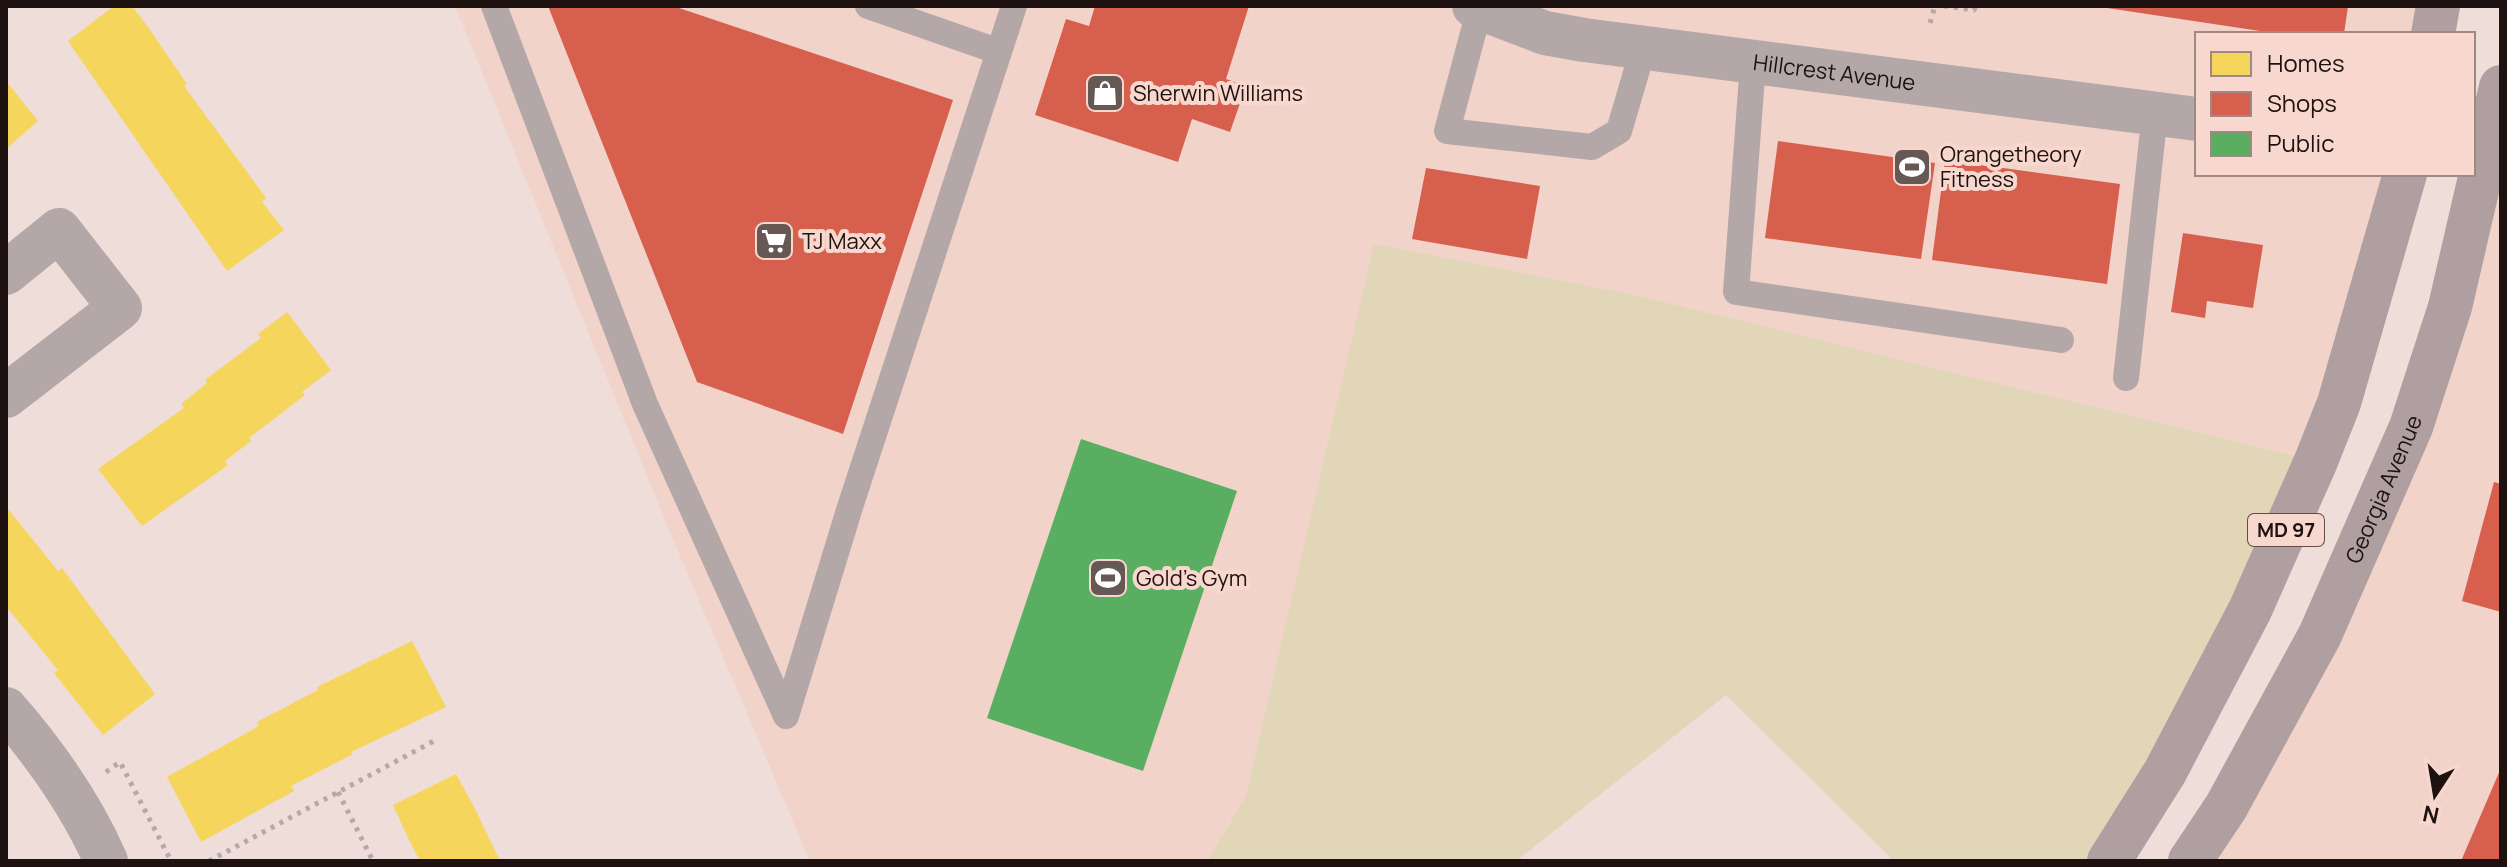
<svg xmlns="http://www.w3.org/2000/svg" width="2507" height="867" viewBox="0 0 2507 867" font-family="Manrope,sans-serif">
<style>
.built{fill:#f1d3ca}
.green{fill:#e1d6b7}
.homes{fill:#f6d55c}
.shops{fill:#d6604d}
.public{fill:#5aae61}
.lines{fill:none;stroke-linecap:round;stroke-linejoin:round}
.path{stroke:#b5a9a8;stroke-width:5;stroke-dasharray:4 6;stroke-linecap:butt}
.service{stroke:#b4a7a8;stroke-width:26}
.minor{stroke:#b4a7a8;stroke-width:44}
.primary{stroke:#af9fa0;stroke-width:44}
.labels{text-anchor:middle;stroke-width:8;stroke-linejoin:round;paint-order:stroke}
.shield{fill:#f8d8ce;stroke:#5f4d48;stroke-width:2}
.shield-label{font-size:20px;font-weight:bold;fill:#1d120f}
.street-label{font-size:22px;fill:#1d120f;stroke:#f8d8ce}
.poi-label{font-size:22px;fill:#1d120f;stroke:#f8d8ce;text-anchor:start}
</style>
<rect width="100%" height="100%" fill="#eeddd8"/>
<!-- built -->
<path class="built" d="M455,6h1983l-5,28h-236v140h208l-89,287 -685,-167 -256,-49 -129,550 -38,66h-398l-133,-312z
M2501,86v775h-311l130,-226z"/>
<!-- green -->
<path class="green" d="M1374,244l257,50 685,167 -207,400h-215l-168,-166 -210,166h-308l38,-66z"/>
<!-- homes -->
<path class="homes" d="M114,6h18l16,21 39,57 -3,2 82,112 -4,4 22,28 -57,41 -159,-230z
M6,81l32,40 -32,28z
M287,312l44,58 -29,22 3,3 -56,43 2,3 -26,20 3,4 -86,61 -44,-57 86,-61 -3,-4 26,-21 -2,-3 56,-42 -3,-4z
M9,510l49,61 4,-3 93,126 -52,41 -49,-62 4,-3 -49,-60 -3,2v-100z
M412,641l34,66 -95,45 2,2 -62,32 3,5 -93,51 -34,-65 92,-51 -2,-4 61,-32 -1,-3z
M456,774l18,33 26,54h-80l-11,-21 -16,-35z"/>
<!-- shops -->
<path class="shops" d="M548,6h125l280,94 -110,334 -146,-52z
M1095,6h154l-23,73 20,7 -16,46 -38,-13 -14,43 -143,-47 31,-96 23,7z
M2094,6h254l-4,28h-64z
M1778,141l157,22 -14,96 -156,-21z
M1945,160l175,24 -13,100 -175,-24z
M1426,168l114,18 -13,73 -115,-20z
M2183,233l80,12 -10,63 -46,-7 -2,17 -34,-6z
M2494,482l7,2v128l-39,-11z
M2501,768v93h-40z"/>
<!-- public -->
<path class="public" d="M1081,439l156,52 -94,280 -156,-53z"/>
<g class="lines">
<!-- path -->
<path class="path" d="M1944,6l30,4 2,-4
M1930,23l5,-17
M106,772l14,-10 51,99
M338,792l35,69
M209,861l225,-120"/>
<!-- service -->
<path class="service" d="M494,6l151,398 141,312
M868,6l129,45
M1480,7l-33,124 145,16 27,-16 24,-82
M1753,63l-17,229 325,48
M2126,378l29,-265
M786,716l64,-209 164,-501"/>
<!-- minor -->
<g class="minor">
<path id="s1" d="M1474,6l71,27 39,7 613,79"/>
<path d="M6,273l53,-43 61,78 -114,88"/>
<path d="M6,709c41,47 75,95 100,152"/>
</g>
<!-- primary -->
<g class="primary">
<path d="M2433,34l5,-28"/>
<path d="M2109,861l56,-89 85,-162 66,-149 23,-58 66,-229"/>
<path id="s2" d="M2190,861l36,-54 94,-172 91,-208 39,-120 51,-220"/>
</g>
</g>
<!-- icons -->
<defs>
<g id="shop-square" transform="scale(2)"><rect x="-9" y="-9" width="18" height="18" rx="4" fill="#665955" stroke="#f8d8ce"/><path d="M-5-2.5h2.3a2.7 3.5 0 0 1 5.4 0H5L5.5 6h-11ZM-1.5-2.5h3a1.5 2.3 0 0 0-3 0Z" fill="#fff"/></g>
<g id="stadium-square" transform="scale(2)"><rect x="-9" y="-9" width="18" height="18" rx="4" fill="#665955" stroke="#f8d8ce"/><path d="M0-5a6.5 5 0 1 0 0 10a6.5 5 0 1 0 0-10ZM-3.5-1.8h7v3.6h-7Z" fill="#fff"/></g>
<g id="supermarket-square" transform="scale(2)"><rect x="-9" y="-9" width="18" height="18" rx="4" fill="#665955" stroke="#f8d8ce"/><path d="M-6-5.5h2.5l.6 2H6L4.5 2H-2.5L-4.4-4H-6ZM-1.5 3.2a1.3 1.3 0 1 0 .1 0ZM3 3.2a1.3 1.3 0 1 0 .1 0Z" fill="#fff"/></g>
</defs>
<g fill-rule="evenodd">
<use href="#shop-square" x="1105" y="93"/>
<use href="#stadium-square" x="1912" y="167"/>
<use href="#supermarket-square" x="774" y="241"/>
<use href="#stadium-square" x="1108" y="578"/>
</g>
<g class="labels">
<!-- shield labels -->
<rect class="shield" x="2248" y="514" width="76" height="32" rx="6"/>
<g class="shield-label">
<text x="2286" y="537">MD 97</text>
</g>
<!-- street labels -->
<g class="street-label">
<text dy="8" stroke="none"><textPath href="#s1" startOffset="368">Hillcrest Avenue</textPath></text>
<text dy="8" stroke="none"><textPath href="#s2" startOffset="420">Georgia Avenue</textPath></text>
</g>
<!-- poi labels -->
<g class="poi-label">
<text x="1133" y="101">Sherwin Williams</text>
<text x="1940" y="162">Orangetheory<tspan x="1940" dy="25">Fitness</tspan></text>
<text x="802" y="249">TJ Maxx</text>
<text x="1136" y="586">Gold's Gym</text>
</g>
</g>
<!-- border -->
<rect width="2507" height="867" fill="none" stroke="#1d120f" stroke-width="16"/>
<!-- legend -->
<rect x="2195" y="32" width="280" height="144" fill="#f8d8ce" stroke="#a08982" stroke-width="2"/>
<rect x="2211" y="52" width="40" height="24" fill="#f6d55c" stroke="#a08982" stroke-width="2"/>
<text x="2267" y="72" font-size="24" fill="#1d120f">Homes</text>
<rect x="2211" y="92" width="40" height="24" fill="#d6604d" stroke="#a08982" stroke-width="2"/>
<text x="2267" y="112" font-size="24" fill="#1d120f">Shops</text>
<rect x="2211" y="132" width="40" height="24" fill="#5aae61" stroke="#a08982" stroke-width="2"/>
<text x="2267" y="152" font-size="24" fill="#1d120f">Public</text>
<!-- north arrow -->
<g transform="translate(2435 795) rotate(192)" stroke="#f8d8ce" stroke-width="6" paint-order="stroke">
<path d="M0-6L14 30L0 20L-14 30Z" fill="#1d120f"/>
<text y="-12" font-size="22" font-weight="bold" text-anchor="middle" fill="#1d120f">N</text>
</g>
</svg>
